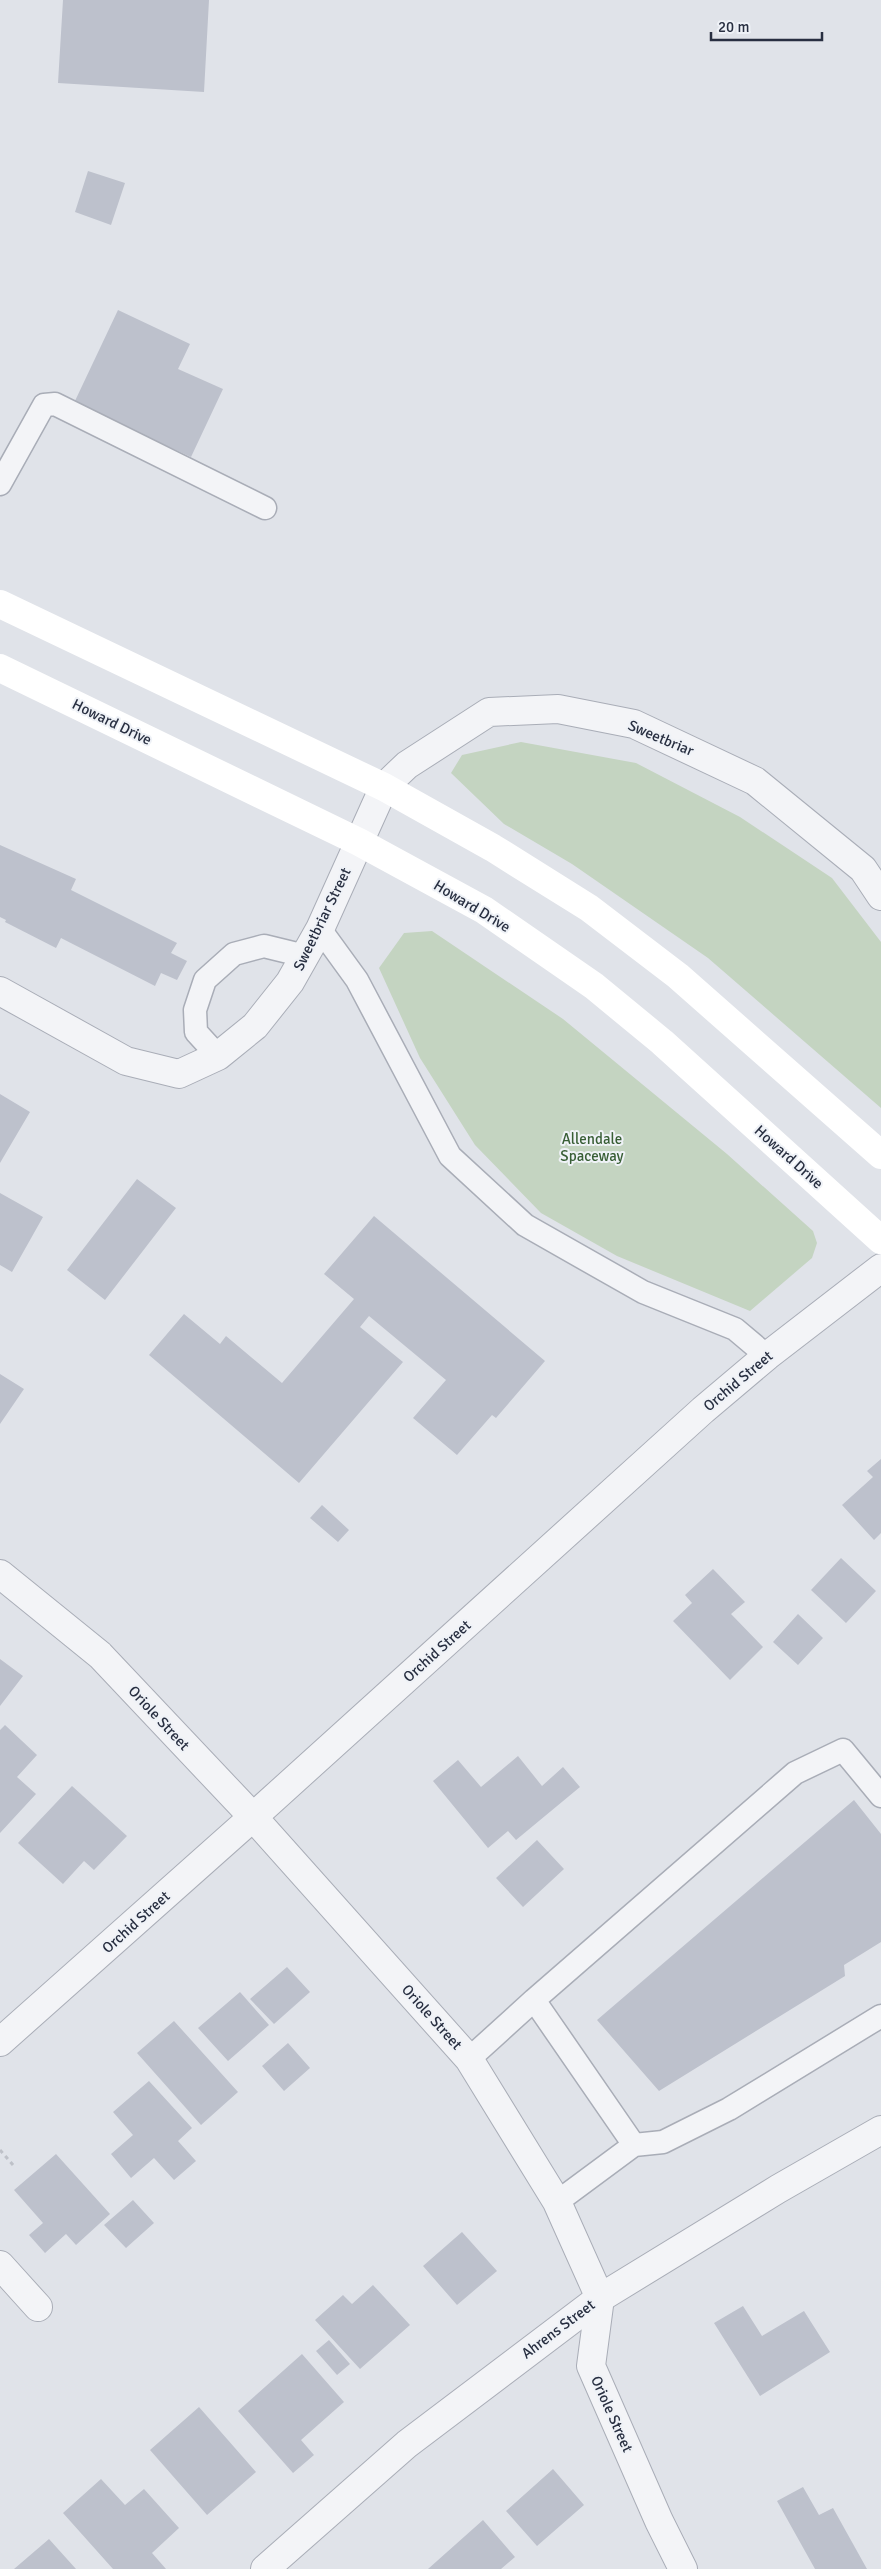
<svg xmlns="http://www.w3.org/2000/svg" width="881" height="2569" viewBox="0 0 881 2569" font-family="Signika,sans-serif">
<style>
.green{fill:#c4d4c1}
.building{fill:#bdc1cc}
.lines{fill:none;stroke-linecap:round;stroke-linejoin:round}
.service-casing{stroke:#a9adb7;stroke-width:25}
.minor-casing{stroke:#a9adb7;stroke-width:30}
.tertiary-casing{stroke:#a9adb7;stroke-width:30}
.path{stroke:#bec1c8;stroke-width:3;stroke-dasharray:4 4;stroke-linecap:butt}
.service{stroke:#f3f4f7;stroke-width:22}
.minor{stroke:#f3f4f7;stroke-width:28}
.tertiary{stroke:#f3f4f7;stroke-width:28}
.secondary{stroke:#fff;stroke-width:28}
.labels{text-anchor:middle;stroke-width:4;stroke-linejoin:round;paint-order:stroke}
.street-label{font-size:15px;fill:#282f41;stroke:#eff2f7}
.park-label{font-size:15px;fill:#385e35;stroke:#eff2f7}
</style>
<rect width="100%" height="100%" fill="#e0e3e9"/>
<!-- green -->
<path class="green" d="M521,742l115,21 104,54 92,61 49,64v166l-173,-150 -136,-94 -68,-40 -53,-51 11,-18z
M432,931l131,88 164,135 86,77 4,12 -5,15 -62,53 -133,-55 -76,-43 -66,-68 -55,-87 -41,-90 25,-35z"/>
<!-- building -->
<path class="building" d="M63,0h146l-5,92 -146,-9z
M88,171l37,12 -14,42 -36,-13z
M118,310l72,34 -12,25 45,20 -32,68 -117,-54z
M0,845l76,34 -5,11 106,53 -6,10 16,8 -10,19 -16,-7 -6,13 -94,-48 -5,10 -51,-26 1,-2 -6,-3z
M0,1094l30,18 -30,51z
M137,1179l39,29 -71,92 -38,-30z
M0,1193l43,24 -31,55 -12,-7z
M374,1216l171,145 -49,57 -4,-3 -35,40 -44,-37 33,-38 -77,-64 -9,11 43,35 -104,121 -150,-128 35,-41 36,30 6,-8 56,47 72,-84 -30,-25z
M0,1374l24,15 -24,35z
M881,1459v74l-7,7 -32,-35 31,-28 -6,-6z
M322,1505l27,25 -11,12 -28,-24z
M841,1558l35,33 -30,32 -35,-33z
M713,1569l32,33 -14,12 32,33 -33,33 -57,-59 19,-18 -7,-8z
M798,1614l25,24 -25,27 -25,-23z
M0,1659l23,17 -23,30z
M5,1725l32,30 -20,22 19,17 -36,39v-103z
M518,1756l24,30 21,-19 17,20 -64,53 -8,-9 -20,17 -55,-67 25,-21 23,27z
M72,1786l55,50 -33,34 -10,-9 -21,23 -45,-41z
M854,1800l27,34v108l-37,23 1,11 -186,115 -62,-71z
M537,1840l27,29 -41,38 -27,-29z
M287,1967l23,25 -36,32 -24,-25z
M240,1992l29,33 -41,36 -30,-33z
M174,2021l64,71 -37,33 -64,-72z
M288,2043l22,25 -26,23 -22,-25z
M149,2081l43,47 -14,13 18,20 -22,19 -20,-22 -23,20 -20,-24 22,-19 -20,-23z
M56,2154l54,60 -34,31 -10,-11 -21,19 -16,-18 14,-12 -29,-33z
M133,2200l21,23 -28,25 -22,-23z
M462,2232l35,39 -40,34 -34,-39z
M373,2285l37,40 -50,44 -45,-49 28,-25 9,9z
M743,2306l19,30 42,-25 26,41 -70,44 -46,-73z
M329,2340l21,24 -13,11 -21,-24z
M302,2354l42,48 -43,38 13,15 -21,18 -55,-62z
M199,2407l57,65 -49,43 -57,-65z
M553,2469l31,36 -47,41 -31,-35z
M101,2479l24,26 19,-16 35,39 -27,25 14,16h-53l-50,-56z
M803,2487l16,28 14,-7 34,61h-52l-38,-68z
M483,2520l32,37 -14,12h-73z
M49,2539l27,30h-62z"/>
<g class="lines">
<!-- service casing -->
<g class="service-casing">
<path id="service" d="M0,484l44,-79 11,-1 210,104
M320,929l37,51 93,176 75,69 118,67 92,37 32,27
M218,1056l-22,-24 -1,-22 10,-30 29,-26 30,-8 41,10
M534,2000l261,-227 48,-23 38,46
M469,2059l65,-59 100,145
M557,2202l77,-57 29,-3 66,-33 152,-93"/>
</g>
<!-- minor casing -->
<g class="minor-casing">
<path id="minor" d="M0,991l126,70 53,13 39,-18 37,-30 35,-44 30,-53 64,-142 23,-22 82,-53 69,-3 76,15 121,57 108,88 18,27
M0,1574l100,81 153,162 216,242 88,143 43,96 -9,68 68,155 24,48
M0,2042l253,-225 450,-407 64,-54 114,-88
M0,2265l38,42"/>
</g>
<!-- tertiary casing -->
<g class="tertiary-casing">
<path id="tertiary" d="M265,2569l142,-125 193,-146 178,-109 103,-59"/>
</g>
<!-- path -->
<path class="path" d="M0,2150l13,15"/>
<!-- service -->
<use href="#service" class="service"/>
<!-- minor -->
<use href="#minor" class="minor"/>
<!-- tertiary -->
<use href="#tertiary" class="tertiary"/>
<!-- secondary -->
<path class="secondary" d="M0,604l384,183 109,61 96,60 89,68 203,179
M0,668l359,174 125,68 110,76 68,56 219,198"/>
</g>
<g class="labels">
<!-- street labels -->
<g class="street-label">
<text transform="translate(112 722) rotate(26)" y="5">Howard Drive</text>
<text transform="translate(661 738) rotate(23)" y="5">Sweetbriar</text>
<text transform="translate(472 906) rotate(31)" y="5">Howard Drive</text>
<text transform="translate(322 919) rotate(-64)" y="5">Sweetbriar Street</text>
<text transform="translate(789 1157) rotate(42)" y="5">Howard Drive</text>
<text transform="translate(738 1381) rotate(-40)" y="5">Orchid Street</text>
<text transform="translate(437 1651) rotate(-42)" y="5">Orchid Street</text>
<text transform="translate(159 1718) rotate(47)" y="5">Oriole Street</text>
<text transform="translate(136 1922) rotate(-42)" y="5">Orchid Street</text>
<text transform="translate(432 2017) rotate(48)" y="5">Oriole Street</text>
<text transform="translate(558 2329) rotate(-37)" y="5">Ahrens Street</text>
<text transform="translate(612 2414) rotate(66)" y="5">Oriole Street</text>
</g>
<!-- park labels -->
<g class="park-label">
<text x="592" y="1144">Allendale<tspan x="592" dy="17">Spaceway</tspan></text>
</g>
</g>
<!-- scale -->
<path d="M711 32v8h111v-8" fill="none" stroke="#282f41" stroke-width="2.5"/>
<text x="718" y="32" font-size="15" fill="#282f41" stroke="#eff2f7" stroke-width="4" paint-order="stroke">20 m</text>
</svg>
